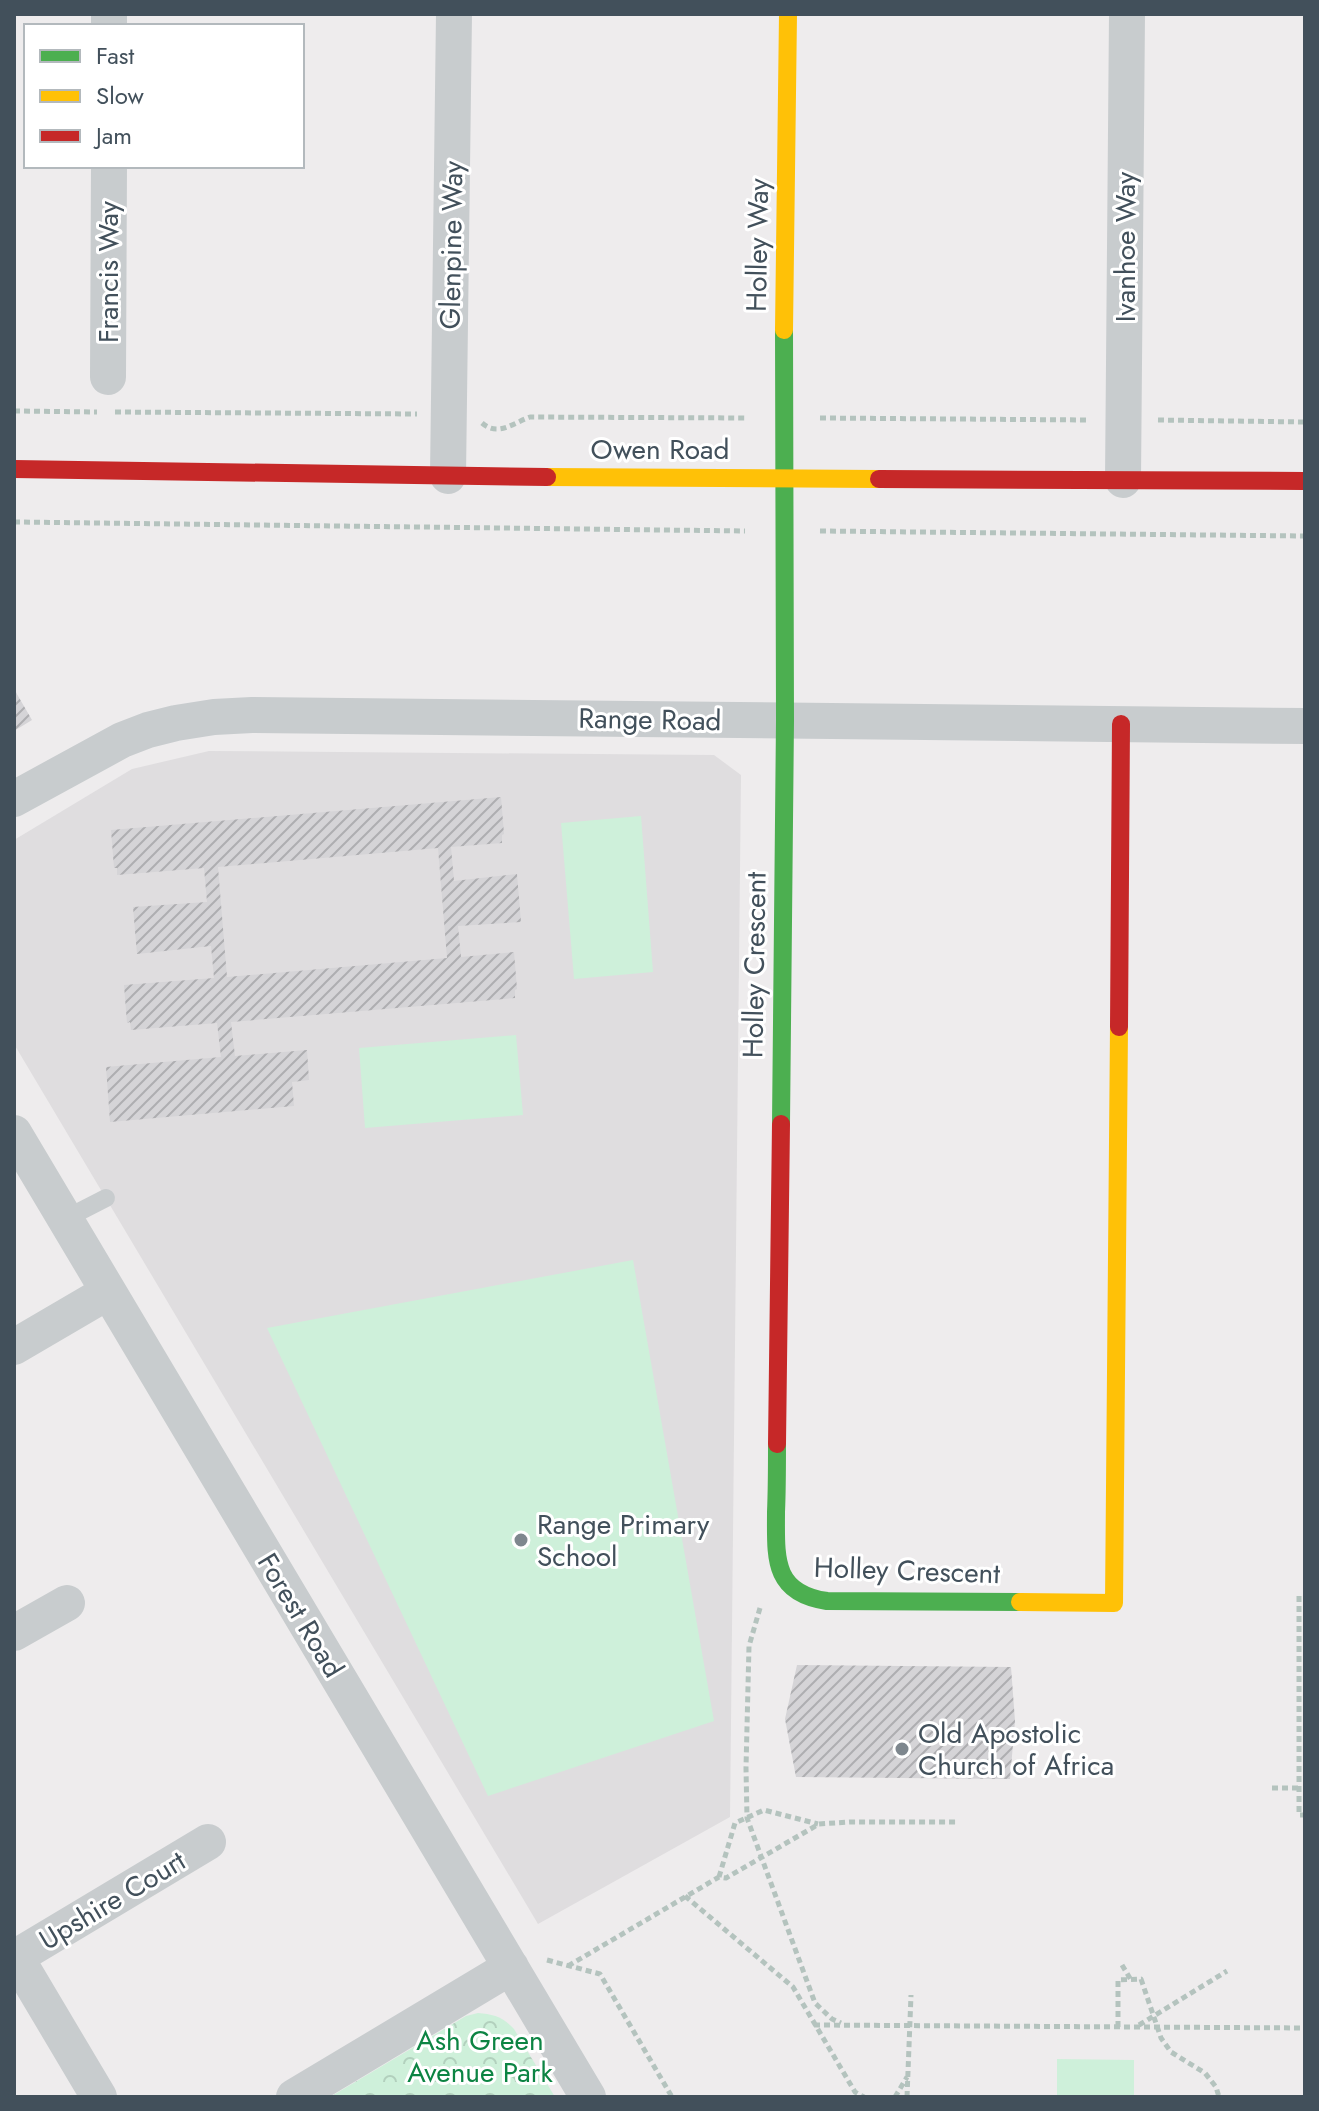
<svg xmlns="http://www.w3.org/2000/svg" width="1319" height="2111" viewBox="0 0 1319 2111" font-family="Jost,sans-serif">
<style>
.education{fill:#dfdddf}
.park{fill:url(#park-crowns)}
.garden{fill:#cef0da}
.building{fill:url(#building-hatch);fill-rule:evenodd}
.lines{fill:none;stroke-linecap:round;stroke-linejoin:round}
.path{stroke:#b4c3be;stroke-width:5;stroke-dasharray:6 4;stroke-linecap:butt}
.lane{stroke:#c8ccce;stroke-width:18}
.street{stroke:#c8ccce;stroke-width:36}
.fast{stroke:#4caf50;stroke-width:18}
.slow{stroke:#ffc107;stroke-width:18}
.jam{stroke:#c62828;stroke-width:18}
.poi-dot{fill:#7e878e;stroke:#fff;stroke-width:3}
.labels{text-anchor:middle;stroke-width:6;stroke-linejoin:round;paint-order:stroke}
.street-label{font-size:28px;fill:#42505b;stroke:#fff}
.poi-label{font-size:28px;fill:#42505b;stroke:#fff;text-anchor:start}
.park-label{font-size:28px;fill:#0c8443;stroke:#fff}
</style>
<defs>
<pattern id="park-crowns" width="20" height="18" patternUnits="userSpaceOnUse" patternTransform="scale(2)"><rect width="20" height="18" fill="#cef0da"/><path d="M2 6a3 3 0 1 1 6 0M12 15a3 3 0 1 1 6 0" fill="none" stroke="#b2d0bd"/></pattern>
<pattern id="building-hatch" width="6" height="6" patternUnits="userSpaceOnUse" patternTransform="scale(2)"><rect width="6" height="6" fill="#d5d4d7"/><path d="M-1 1l2-2M0 6l6-6M5 7l2-2" fill="none" stroke="#aeaeb1"/></pattern>
</defs>
<rect width="100%" height="100%" fill="#eeeced"/>
<!-- education -->
<path class="education" d="M209,751l505,4 27,20 -11,1042 -192,107 -524,-880v-204l118,-71z"/>
<!-- park -->
<path class="park" d="M478,2013c15,1 25,4 36,16l41,68h-225l136,-81z"/>
<!-- garden -->
<path class="garden" d="M641,816l12,156 -79,7 -13,-156z
M516,1035l7,80 -158,13 -6,-80z
M633,1260l81,461 -226,75 -221,-468z
M1057,2059l77,1v37h-77z"/>
<!-- building -->
<path class="building" d="M14,689l18,31 -18,11z
M501,797l3,37 -2,1v8l-51,4 3,34 63,-7 4,48 -63,4 3,31 53,-5 3,37 -2,1v8l-284,24 4,34 72,-6 2,30 -17,2 2,24 -184,16 -4,-55 115,-10 -4,-34 -86,7 -1,-8 -3,1 -3,-38 90,-7 -3,-32 -74,8 -4,-47 74,-5 -3,-34 -87,7v-7h-3l-3,-38zM438,848l9,110 -220,19 -9,-110z
M797,1665l214,2 4,54 -5,58 -214,-2 -11,-58z"/>
<g class="lines">
<!-- path -->
<path class="path" d="M14,411l83,1
M115,412l302,2
M820,418l270,2
M1158,420l147,2
M482,423c16,14 31,0 48,-6l216,1
M14,522l731,9
M820,531l485,5
M1299,1596v219h6
M760,1608l-11,38 -3,122 1,50 68,185 17,16 9,4
M1272,1788h27
M719,1877l16,-54 29,-13 54,14
M685,1896l108,91 62,105 9,5
M547,1960l53,14 72,123
M1122,1965l9,15
M568,1966l151,-89 7,1 93,-54 31,-2h106
M814,2025l491,3
M1139,2025l88,-54
M1118,2027v-47l23,-1 20,59 10,14 34,21 11,14 3,10
M895,2097l12,-20
M907,2097l4,-102"/>
<!-- lane -->
<path class="lane" d="M65,1219l41,-21"/>
<!-- street -->
<path class="street" d="M109,26v-12
M108,377l1,-211
M448,476l6,-462
M1123,480l4,-466
M14,799l108,-59 26,-10 28,-7 38,-6 38,-2 1053,11
M14,1133l574,964
M14,1347l94,-55
M14,1633l53,-30
M14,1954l85,143
M16,1957l192,-115
M294,2097l217,-130"/>
<!-- fast -->
<path class="fast" d="M781,1124l4,-404 -1,-390
M777,1444c0,22 0,45 -1,68 0,45 -4,81 51,89l193,1"/>
<!-- slow -->
<path class="slow" d="M784,330l4,-316
M547,477l332,2
M1020,1602l94,1 5,-576"/>
<!-- jam -->
<path class="jam" d="M14,469l533,8
M879,479l426,2
M1119,1027l2,-303
M777,1444l4,-320"/>
</g>
<!-- markers -->
<g class="poi-dot">
<circle cx="521" cy="1540" r="8"/>
<circle cx="902" cy="1749" r="8"/>
</g>
<g class="labels">
<!-- street labels -->
<g class="street-label">
<text transform="translate(451 245) rotate(-89)" y="10">Glenpine Way</text>
<text transform="translate(757 245) rotate(-89)" y="10">Holley Way</text>
<text transform="translate(1125 247) rotate(-90)" y="10">Ivanhoe Way</text>
<text transform="translate(108 272) rotate(-90)" y="10">Francis Way</text>
<text x="660" y="459">Owen Road</text>
<text transform="translate(650 719) rotate(1)" y="10">Range Road</text>
<text transform="translate(754 965) rotate(-89)" y="10">Holley Crescent</text>
<text transform="translate(907 1570) rotate(2)" y="10">Holley Crescent</text>
<text transform="translate(301 1615) rotate(59)" y="10">Forest Road</text>
<text transform="translate(112 1900) rotate(-31)" y="10">Upshire Court</text>
</g>
<!-- poi labels -->
<g class="poi-label">
<text x="537" y="1534">Range Primary<tspan x="537" dy="32">School</tspan></text>
<text x="918" y="1743">Old Apostolic<tspan x="918" dy="32">Church of Africa</tspan></text>
</g>
<!-- park labels -->
<g class="park-label">
<text x="480" y="2050">Ash Green<tspan x="480" dy="32">Avenue Park</tspan></text>
</g>
</g>
<!-- border -->
<rect width="1319" height="2111" fill="none" stroke="#42505b" stroke-width="32"/>
<!-- legend -->
<rect x="24" y="24" width="280" height="144" fill="#ffffff" stroke="#b3b9bd" stroke-width="2"/>
<rect x="40" y="50" width="40" height="12" fill="#4caf50" stroke="#b3b9bd" stroke-width="2"/>
<text x="96" y="64" font-size="24" fill="#42505b">Fast</text>
<rect x="40" y="90" width="40" height="12" fill="#ffc107" stroke="#b3b9bd" stroke-width="2"/>
<text x="96" y="104" font-size="24" fill="#42505b">Slow</text>
<rect x="40" y="130" width="40" height="12" fill="#c62828" stroke="#b3b9bd" stroke-width="2"/>
<text x="96" y="144" font-size="24" fill="#42505b">Jam</text>
</svg>
